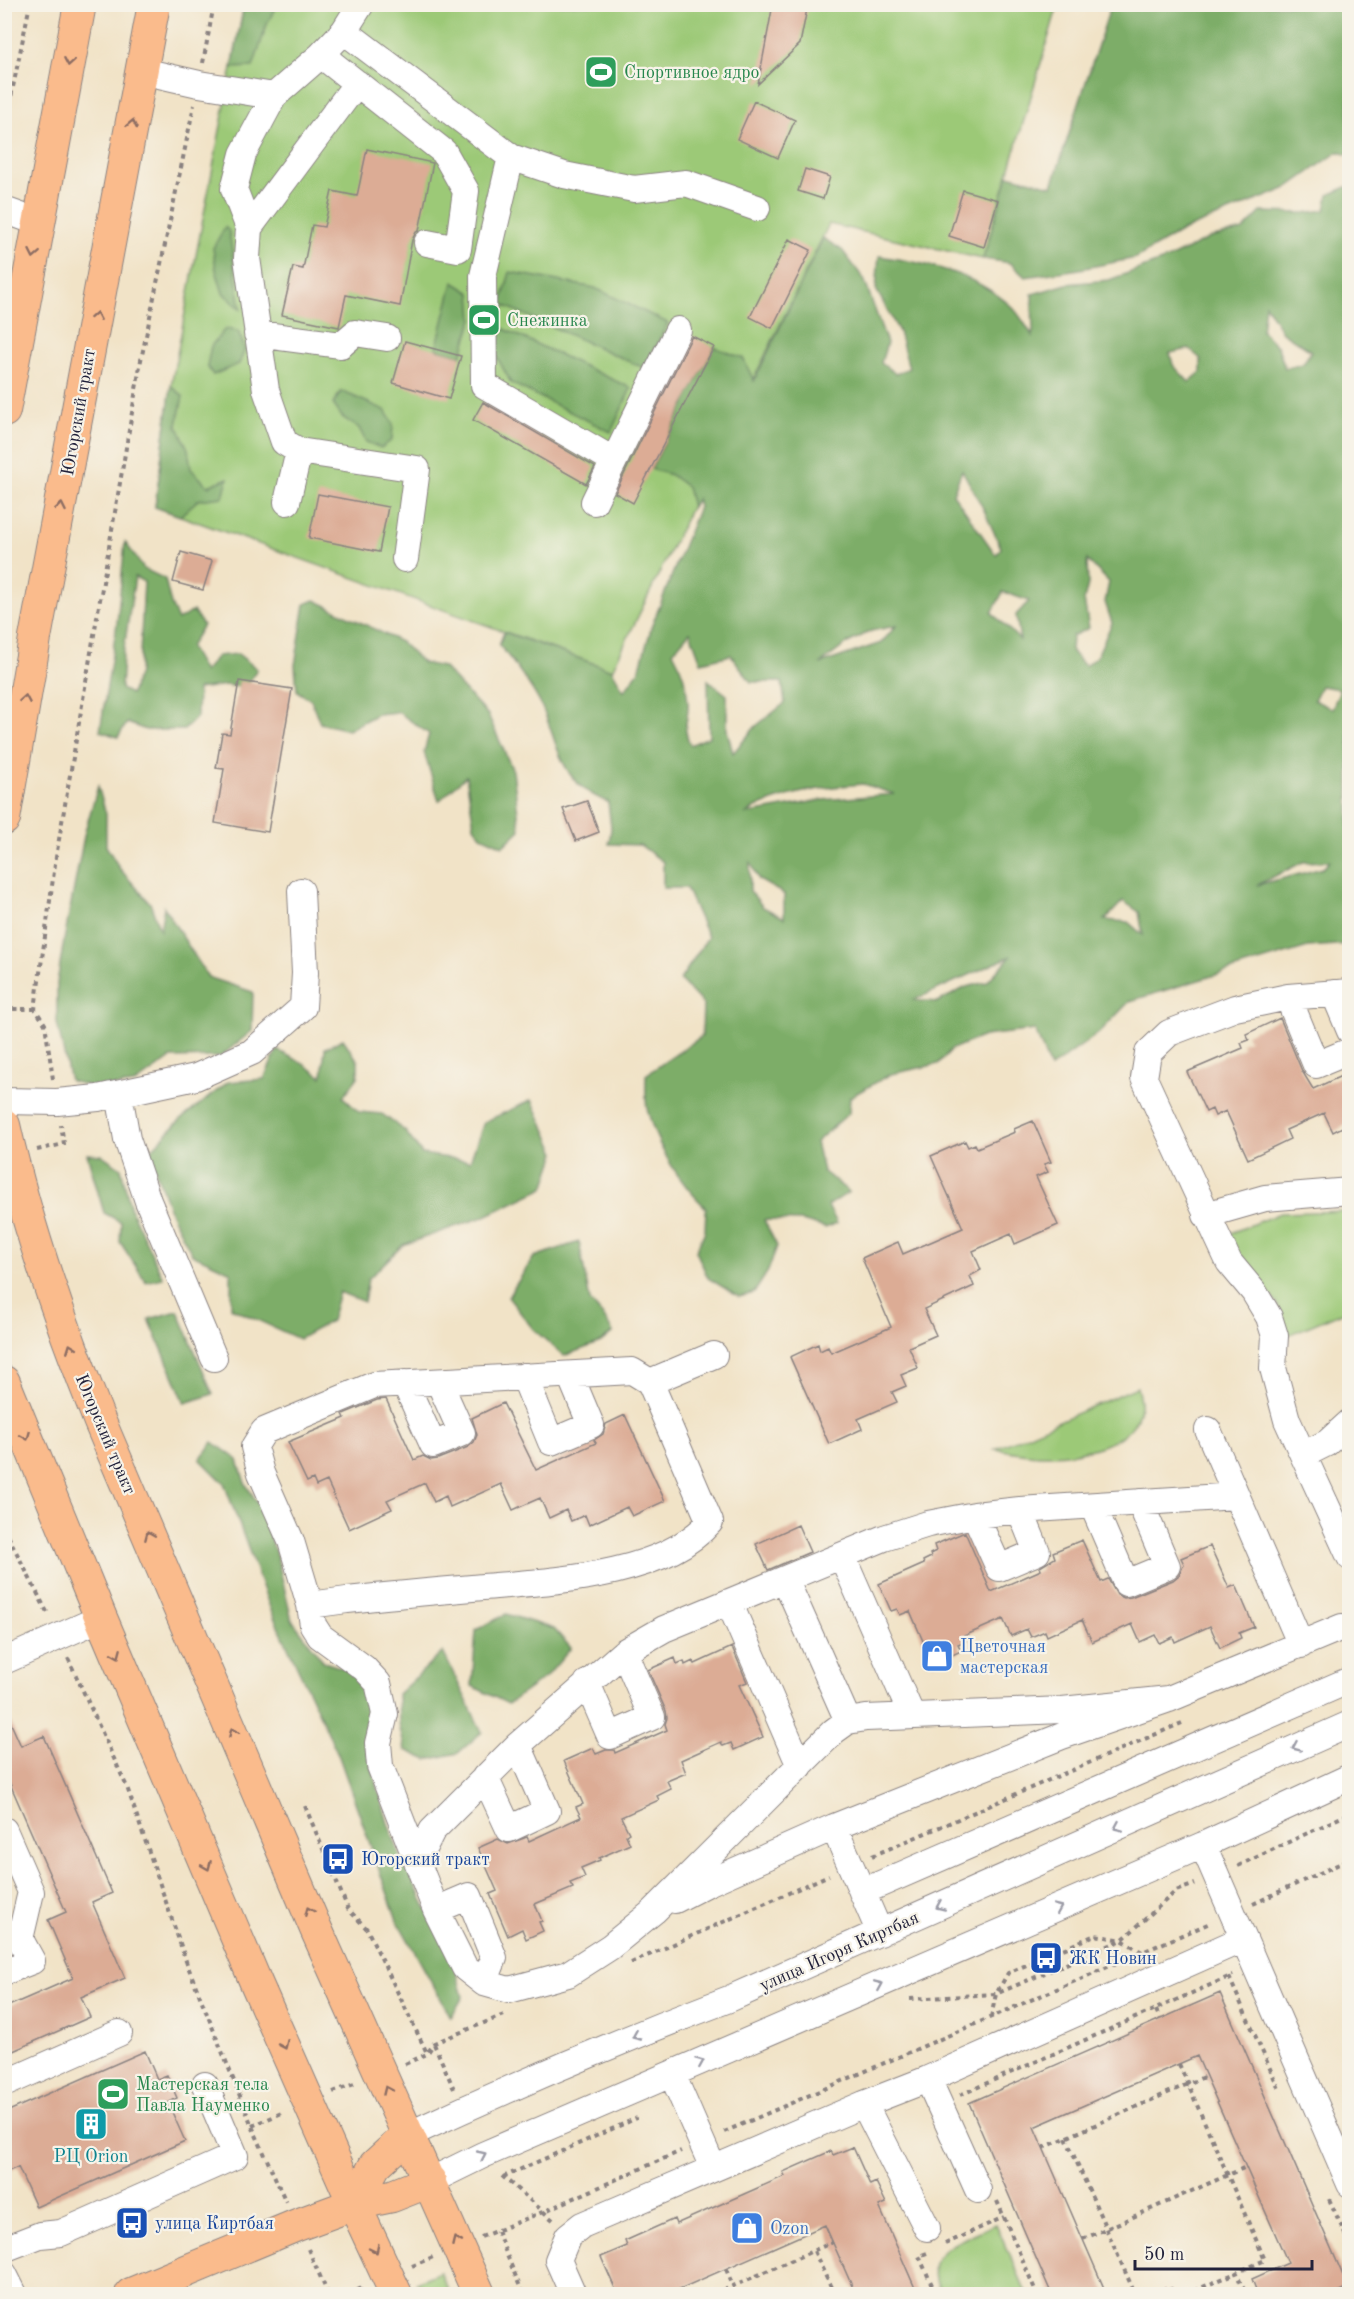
<svg xmlns="http://www.w3.org/2000/svg" width="1354" height="2299" viewBox="0 0 1354 2299" font-family="'Old Standard TT',serif">
<style>
.green{fill:#9cc977;stroke:#5f7659;stroke-width:1.5}
.forest{fill:#7dad68;stroke:#506852;stroke-width:1.5;fill-rule:evenodd}
.building{fill:#dcac95}
.lines{fill:none;stroke-linecap:round;stroke-linejoin:round}
.minor-casing{stroke:#8a8281;stroke-width:28}
.major-casing{stroke:#8a8281;stroke-width:34}
.path{stroke:#8a8281;stroke-width:4;stroke-dasharray:4.5 4.5;stroke-linecap:butt}
.minor{stroke:#fff;stroke-width:26}
.major{stroke:#fabb8c;stroke-width:32}
.oneway{stroke:#8e6e64}
.oneway2{stroke:#9c9ca7}
.labels{text-anchor:middle;stroke-width:4.5;stroke-linejoin:round;paint-order:stroke}
.leisure-label{font-size:18px;fill:#27864d;stroke:#f7f3e8;text-anchor:start}
.street-label{font-size:18px;fill:#22223b;stroke:#f7f3e8}
.shop-label{font-size:18px;fill:#366cbe;stroke:#f7f3e8;text-anchor:start}
.transit-label{font-size:18px;fill:#164399;stroke:#f7f3e8;text-anchor:start}
.culture-label{font-size:18px;fill:#0d838f;stroke:#f7f3e8}
</style>
<rect width="100%" height="100%" fill="#f7f3e8"/>
<filter id="ink" filterUnits="userSpaceOnUse"><feTurbulence type="fractalNoise" baseFrequency=".0167" numOctaves="2"/><feDisplacementMap in="SourceGraphic" scale="12" xChannelSelector="R" yChannelSelector="G"/><feConvolveMatrix kernelMatrix="1 2 1 2 8 2 1 2 1" color-interpolation-filters="sRGB"/></filter>
<filter id="wash" filterUnits="userSpaceOnUse"><feTurbulence type="fractalNoise" baseFrequency=".008" numOctaves="4" result="noise"/><feDisplacementMap in="SourceGraphic" scale="24" xChannelSelector="R" yChannelSelector="G"/><feGaussianBlur stdDeviation="1.35" result="paint"/><feColorMatrix in="noise" values="0 0 0 0 0 0 0 0 0 0 0 0 0 0 0 0 0 1.4 0 .05"/><feComposite in="paint" operator="in"/></filter>
<g filter="url(#wash)">
<rect width="100%" height="100%" fill="#f1e3c7"/>
<!-- green -->
<path class="green" d="M244,5h814l-75,254 -154,-35 -217,446 -457,-163 16,-121z
M1349,1211v98l-65,28 -6,-32 -44,-53 -8,-17 54,-22z
M1137,1387c1,6 4,13 3,19 -3,41 -67,50 -99,49 -15,0 -31,-4 -46,-6z
M996,2224l31,70h-85c-4,-9 -11,-20 -8,-31 5,-17 46,-31 62,-39z
M440,2272l10,22h-29l-5,-12z"/>
<!-- forest -->
<path class="forest" d="M244,5h33l-10,19 -14,43 -21,1z
M1111,5h238v150l-11,-3 -51,36 -105,43 -46,27 -56,11 -55,8 -15,-14 -27,-4 25,-84 44,11z
M1349,186v758l-41,3 -178,54 -31,32 -49,35 -15,-38 -51,6 -32,13 -14,15 -47,10 -41,23 -1,16 -33,29 7,29 26,21 -21,14 9,17 -12,5 -23,-7 -38,-1 13,26 -9,25 -14,22 -15,4 -31,-19 -12,-27 9,-20 1,-23c-28,-27 -50,-62 -59,-100 -2,-11 -1,-23 -1,-33l56,-39 1,-32 -23,-24 28,-43 -22,-49h-23v-26l-23,-17 -31,-1 2,-16 -3,-26c-51,-19 -48,-58 -68,-99 -11,-21 -26,-40 -41,-58l5,-13 108,38 12,21 15,-20 13,-46 47,-118 -2,-9 -5,9 -5,-20 -16,-12 -20,-6 63,-122 29,11 11,23 69,-143 19,12 22,29 23,64 -6,20 15,11 13,-6 -10,-36 -23,-43 3,-33c48,7 95,17 132,50 9,8 15,21 22,30l-1,-42 35,-10 42,-4 58,-21 43,-21 33,-8 18,-18 43,1 21,-3 3,-15zM1265,304l17,28 29,19 -8,13 -18,4 -7,-21 -16,-16zM1189,349l12,10v13l-12,10 -16,-17 -3,-12zM962,470l22,40 17,38 -5,7 -43,-61zM1087,560l22,22 -4,20 7,21 -15,33 -12,10 -14,-15 1,-15 17,-8 -5,-28 4,-16zM1003,592l26,9 -13,14 4,25 -28,-27zM896,626l-15,17 -61,21 28,-21 23,-12zM690,632l11,30 30,-7 20,27h31l3,21 -29,23 -23,27 -6,-23v-35l-19,-15 1,57 -19,8c-9,-23 -1,-22 -2,-42 -1,-19 -6,-35 -15,-51zM1321,686l19,3 -8,20 -18,-9zM863,784l31,10 -72,6 -77,14c34,-21 79,-27 118,-30zM750,861l9,19 25,14v24l-21,-11 -13,-16zM1330,861l-7,7 -66,17 46,-23zM1123,901l16,11 4,23 -15,-13 -23,-2zM1011,956l-24,26 -21,5 -28,15 -24,-2z
M225,227l4,4 12,78 -18,-16 -7,-23 -3,-22z
M510,272l85,16 73,35 -24,45 -143,-64z
M453,282l18,11 2,26 -12,37 -25,-7z
M500,327l131,61 -20,44 -100,-49 -15,-28z
M225,329l13,2 7,18 -6,15 -26,11 -6,-9 4,-20z
M171,386l12,10 -6,29 11,24 3,20 17,17 20,-8 -5,19 -25,3 -18,16 -25,-9z
M341,391l44,19 8,14 -1,16 -11,8 -15,-6 -7,-14 -17,-11 -9,-13z
M125,542l19,27 21,10 6,25 7,16 15,-9 10,14 -13,22 14,25 13,-16 21,-2 19,15 -11,19 -20,-3 -28,4 -1,28 -13,13h-38l-19,-7 -9,14 -18,-6 17,-108zM135,577l9,5 -5,90 -8,22 -10,-5 2,-34z
M315,600l86,42 22,21 20,4 45,48 25,56 7,59 -17,16 -22,-10 -7,-10 -8,-50 -27,25 -15,-49 5,-18 -31,-22 -21,2 -29,16 -28,-7 -9,-23 -14,-9 -2,-26 10,-61z
M98,786l8,28v32l14,23 30,34 10,27 4,-23 44,70 45,15 -1,39 -32,26 -49,1 -37,26 -36,4 -28,-7 -13,-58v-40l7,-43 21,-109z
M343,1039l15,22v16l-15,20 16,15 23,2 23,17 17,23 48,7 14,-39 48,-22 24,53 -12,35 -61,29 -80,28 -35,34 -4,23 -25,-10 -8,29 -32,18 -68,-31v-36l-39,-18 -21,-40 -22,-62 30,-31 49,-39 36,-3 13,-29 24,12 21,15 3,-29z
M87,1154l15,1 19,13 10,42 32,68 -17,4 -26,-40 1,-20 -17,-9z
M579,1242l11,59 13,15 10,16 -12,10 -37,14 -31,-27 -25,-32 26,-40z
M178,1311l35,83 -28,9 -36,-84z
M213,1442l25,18 7,23 15,24 17,50 15,63 32,42 38,12 21,53 -19,12 24,84 13,35 52,102 10,37 -12,20 -54,-97 -59,-166 -66,-141 -48,-130 -24,-24z
M506,1614l48,15 17,19 -23,27 -40,29 -36,-18 4,-56z
M443,1652l39,80 -24,21 -31,7 -22,-10 -6,-26 -1,-30z"/>
<g id="blocks">
<!-- building -->
<path class="building" d="M773,4h35l-8,40 -42,40z
M754,101l41,19 -17,38 -41,-19z
M367,149l66,14 -14,68 -3,1 -4,8 -12,66 -54,-11 -7,32 -57,-12 11,-48 10,2 9,-44 12,2 8,-36 25,5z
M805,169l25,8 -7,22 -25,-8z
M963,190l35,10 -14,47 -35,-11z
M789,239l22,11 -39,78 -22,-11z
M692,336l22,11 -81,156 -18,-10z
M405,341l56,15 -12,43 -56,-16z
M483,402l112,65 -9,17 -113,-64z
M318,494l70,13 -9,45 -70,-14z
M181,552l31,9 -9,29 -30,-8z
M239,681l53,8 -24,143 -53,-9 9,-54 -8,-1 6,-35 8,1z
M587,801l12,31 -23,9 -13,-32z
M1280,1018l22,53 11,18 37,-17v51l-17,9 -9,-19 -38,17 4,9 -42,20 -22,-48 -11,5 -3,-7 -6,3 -19,-40 56,-24 -2,-5 8,-3 -3,-6z
M1033,1121l18,41 -7,2 4,8 -12,5 22,48 -43,19 -4,-10 -38,17 8,19 -11,6 4,10 -50,23 12,26 -27,12 9,21 -17,7 5,11 -14,6 5,10 -39,17 4,10 -33,15 -39,-87 28,-13 2,7 8,-4 3,6 60,-26 -29,-69 36,-16 5,12 60,-26 -32,-72 34,-15 3,6 7,-3 2,4 38,-16 -1,-3z
M386,1399l28,61 9,-4 8,4 7,-1 30,-12 6,-5 3,-7 -5,-17 31,-15 33,67 60,-27 -2,-3 9,-6 3,-10 19,-9 40,86 -33,15 -5,-9 -38,18 -4,-10 -14,6 -5,-11 -17,8 -9,-20 -27,12 -12,-26 -51,23 -4,-11 -12,6 -9,-19 -38,17 5,9 -43,20 -22,-48 -11,5 -3,-7 -6,3 -19,-40 57,-24 -2,-4 34,-14z
M798,1525l12,27 -42,18 -12,-26z
M965,1532l26,60 50,-22 -1,-3 15,-9 -2,-6 29,-12 19,42 7,-3 9,16 7,3 7,-1 42,-17 6,-5 5,-11 -3,-6 29,-12 19,42 7,-3 18,42 -15,6 2,5 -21,10 -10,-22 -35,16 -2,-5 -14,6 -4,-8 -15,7 -8,-18 -40,18 -10,-22 -35,16 -2,-5 -14,6 -4,-8 -16,7 -8,-17 -39,17 2,5 -8,3 3,7 -28,13 -23,-53 -10,4 -3,-6 -6,2 -12,-27 45,-20 -1,-3 8,-4 -1,-3 6,-3 -2,-6z
M732,1647l15,35 -8,3 24,52 -29,13 -3,-7 -8,3 -2,-4 -40,18 5,13 -19,8 4,8 -14,7 2,4 -38,17 8,16 -3,2 4,9 -31,14 1,2 -19,8 4,9 -15,6 3,5 -38,16 7,17 -3,1 4,9 -17,8 -4,-10 -14,7 -18,-42 7,-3 -19,-43 20,-9 10,5 19,-7 2,4 52,-24 -5,-10 7,-3 -19,-43 29,-13 3,6 10,-4h8l1,3 52,-23 -2,-6 2,-6 -1,-7 -18,-41 27,-12 2,6 7,-3 1,4 8,-4 2,3z
M4,1708l17,38 23,-10 68,157 -20,9 33,76 -44,19 9,20 -86,38v-47l69,-30 -25,-58 18,-8 -62,-142z
M1220,1993l128,294 -17,8h-73l-6,-16 36,-16 -91,-207 -163,71 73,168h-55l-83,-192z
M145,2051l12,28 10,-4 10,23 -9,5 17,38 -149,66 -18,-40 -14,6v-60z
M853,2147l17,38 6,-3 10,21 -7,3 39,89h-62l-31,-70 -159,70h-48l-17,-38 26,-11 -2,-5 49,-22 2,5 109,-48 -2,-4 48,-21 2,4z"/>
</g>
</g>
<g filter="url(#ink)">
<use href="#blocks" fill-opacity="0" stroke="#8a8281" stroke-width="1.5"/>
<g class="lines">
<!-- minor casing -->
<g class="minor-casing">
<path id="minor" d="M344,31l167,126 53,18 70,14 52,-6 71,25
M321,55l123,97 22,39 -8,58 -31,-6
M142,71l57,13 75,12
M357,83l-108,145 -2,30 19,132 18,52 15,9 118,18 -12,90
M511,157l-28,119 1,109 129,75
M4,210l36,13
M249,228l-15,-39 9,-35 31,-58 47,-41 23,-24 17,-27
M257,334l84,11 14,-12 32,5
M287,502l12,-51
M594,502l84,-172
M1334,993l16,38
M1288,997l28,68 34,-14
M119,1094l8,45 21,62 66,157
M4,1101l53,1 41,-4 98,-21 56,-25 51,-45 2,-34 -4,-82
M1206,1215l59,-17 85,-7
M524,1376l27,66 40,-17 -21,-50
M650,1382l64,-27
M405,1383l28,62 29,-12 -23,-51
M1350,1422l-23,21 -24,12 47,102
M1208,1430l93,215
M1303,1455l-16,-35 -14,-52 2,-32 -6,-19 -15,-25 -25,-30 -85,-184 4,-25 21,-20 66,-25 53,-11 62,-5
M1093,1506l33,77 41,-17 -27,-64
M975,1515l24,53 38,-16 -17,-42
M842,1556l70,160
M785,1579l63,142
M729,1602l71,164
M310,1605l37,-5c46,-5 91,-9 136,-13 69,-6 179,-10 227,-65l-60,-140 -18,-11 -258,14 -110,46 -10,16 7,26 30,68 19,64 3,20 7,11 44,32 14,15 7,31 -7,29 2,23 56,144 29,58 19,15 25,7 59,-16 42,-27 44,-36 180,-180 14,-10 18,-3 196,-8 107,-11
M4,1661l97,-43
M587,1683l23,53 42,-19 -28,-65
M485,1777l24,52 38,-18 -29,-66
M834,1827l46,106
M4,1830l27,62 -11,47 12,22 -28,11
M1203,1845l147,339
M417,1861l15,-30 86,-86 106,-93 40,-23 220,-91 44,-14 47,-9 45,-5 216,-14
M862,1892l488,-212
M675,1900l35,-18 124,-55 228,-91 107,-37 173,-72
M436,1910l33,-14 25,62 -10,25
M672,2074l41,94
M928,2079l50,111
M4,2084l115,-51
M864,2104l63,124
M408,2135c105,-49 213,-95 321,-136l621,-275
M430,2181l53,-26 720,-310 147,-68
M4,2249l36,-14 21,-2 174,-77 -30,-71
M4,2274l10,20
M573,2294l-15,-34 10,-24 14,-11 282,-121 64,-25 315,-140"/>
</g>
<!-- major casing -->
<g class="major-casing">
<path id="major" d="M4,411l76,-407
M4,819l31,-181 119,-634
M4,1125c23,102 57,200 96,297l216,507 163,365
M4,1382l97,236 156,367 97,219 42,90
M354,2204l21,-39 33,-30
M131,2294l166,-69 57,-21 38,-8 38,-15"/>
</g>
<!-- path -->
<path class="path" d="M203,63l11,-59
M4,131l26,-127
M4,1009h31
M53,1079l-8,-55 -10,-15 21,-152 85,-497 53,-255
M37,1150l27,-6 -3,-19
M4,1528l45,88
M68,1658l59,129 60,177 65,162 34,76
M305,1806l43,103 19,20 60,124
M872,1856l310,-133
M1238,1866l112,-53
M1253,1904l97,-45
M631,1963l198,-88
M1229,1977l51,114
M910,1999l86,-5 126,-54 54,-49 19,-7
M1156,2010l4,9
M991,2017l5,-23 12,-21 87,-38 27,5 20,12
M434,2044l20,45
M405,2064l22,-10 7,-11 70,-28
M1179,2064l86,196 -29,13 10,21
M333,2092l24,-9
M960,2095l273,-120
M252,2126l32,-14
M724,2132l486,-209
M1066,2138l69,156
M1043,2148l163,-72
M502,2176l51,44
M503,2177l134,-59
M1329,2199l21,46
M997,2201l40,93
M497,2231l26,63
M481,2237l64,-26 136,-60
M1083,2239l163,-72
M945,2244l59,-27
M308,2249l20,45
M814,2251l20,43
M927,2253l-8,3 17,38
M412,2266l21,-9
M726,2269l7,17
M349,2294l15,-7
M715,2294l118,-52
M1154,2294l16,-7 3,7
M1186,2294l50,-21"/>
<!-- minor -->
<use href="#minor" class="minor"/>
<!-- major -->
<use href="#major" class="major"/>
</g>
<!-- one-way arrows -->
<defs><path id="oneway-chevron" d="M-2-3.5L2.5 0L-2 3.5" fill="none" stroke-width="1.6" stroke-linecap="round" stroke-linejoin="round" transform="scale(1.5)"/></defs>
<g class="oneway">
<use href="#oneway-chevron" transform="translate(69 62) rotate(100)"/>
<use href="#oneway-chevron" transform="translate(132 124) rotate(-79)"/>
<use href="#oneway-chevron" transform="translate(34 254) rotate(101)"/>
<use href="#oneway-chevron" transform="translate(96 316) rotate(-80)"/>
<use href="#oneway-chevron" transform="translate(61 507) rotate(-79)"/>
<use href="#oneway-chevron" transform="translate(25 699) rotate(-80)"/>
<use href="#oneway-chevron" transform="translate(71 1348) rotate(-111)"/>
<use href="#oneway-chevron" transform="translate(26 1436) rotate(68)"/>
<use href="#oneway-chevron" transform="translate(149 1535) rotate(-113)"/>
<use href="#oneway-chevron" transform="translate(117 1654) rotate(67)"/>
<use href="#oneway-chevron" transform="translate(233 1732) rotate(-113)"/>
<use href="#oneway-chevron" transform="translate(207 1866) rotate(67)"/>
<use href="#oneway-chevron" transform="translate(309 1911) rotate(-113)"/>
<use href="#oneway-chevron" transform="translate(284 2045) rotate(66)"/>
<use href="#oneway-chevron" transform="translate(387 2090) rotate(-114)"/>
<use href="#oneway-chevron" transform="translate(456 2241) rotate(-114)"/>
<use href="#oneway-chevron" transform="translate(375 2249) rotate(65)"/>
</g>
<g class="oneway2">
<use href="#oneway-chevron" transform="translate(1296 1747) rotate(156)"/>
<use href="#oneway-chevron" transform="translate(1118 1827) rotate(156)"/>
<use href="#oneway-chevron" transform="translate(940 1906) rotate(156)"/>
<use href="#oneway-chevron" transform="translate(1058 1908) rotate(-23)"/>
<use href="#oneway-chevron" transform="translate(879 1985) rotate(-23)"/>
<use href="#oneway-chevron" transform="translate(636 2036) rotate(157)"/>
<use href="#oneway-chevron" transform="translate(700 2062) rotate(-23)"/>
<use href="#oneway-chevron" transform="translate(482 2155) rotate(-25)"/>
</g>
</g>
<!-- icons -->
<defs>
<g id="stadium-square" transform="scale(1.725)"><rect x="-9" y="-9" width="18" height="18" rx="4" fill="#2e9e5b" stroke="#f7f3e8"/><path d="M0-5a6.5 5 0 1 0 0 10a6.5 5 0 1 0 0-10ZM-3.5-1.8h7v3.6h-7Z" fill="#fff"/></g>
<g id="shop-square" transform="scale(1.725)"><rect x="-9" y="-9" width="18" height="18" rx="4" fill="#3f7fe0" stroke="#f7f3e8"/><path d="M-5-2.5h2.3a2.7 3.5 0 0 1 5.4 0H5L5.5 6h-11ZM-1.5-2.5h3a1.5 2.3 0 0 0-3 0Z" fill="#fff"/></g>
<g id="bus-square" transform="scale(1.725)"><rect x="-9" y="-9" width="18" height="18" rx="4" fill="#1a4fb4" stroke="#f7f3e8"/><path d="M-5-6H5V4H4V6H2V4H-2V6H-4V4H-5ZM-3.5-4V0h7V-4ZM-3.5 1.2v1.5H-2V1.2ZM2 1.2v1.5H3.5V1.2Z" fill="#fff"/></g>
<g id="building-square" transform="scale(1.725)"><rect x="-9" y="-9" width="18" height="18" rx="4" fill="#0f9aa8" stroke="#f7f3e8"/><path d="M-4-6H4V6H1V3H-1V6H-4ZM-2.5-4.3h1.7v1.8h-1.7ZM.8-4.3h1.7v1.8H.8ZM-2.5-1h1.7V.8h-1.7ZM.8-1h1.7V.8H.8Z" fill="#fff"/></g>
</defs>
<g fill-rule="evenodd">
<use href="#stadium-square" x="601" y="72"/>
<use href="#stadium-square" x="484" y="320"/>
<use href="#shop-square" x="937" y="1656"/>
<use href="#bus-square" x="338" y="1859"/>
<use href="#bus-square" x="1046" y="1958"/>
<use href="#stadium-square" x="113" y="2094"/>
<use href="#building-square" x="91" y="2124"/>
<use href="#bus-square" x="132" y="2223"/>
<use href="#shop-square" x="747" y="2228"/>
</g>
<g class="labels">
<!-- leisure labels -->
<g class="leisure-label">
<text x="624" y="78">Спортивное ядро</text>
<text x="507" y="326">Снежинка</text>
<text x="136" y="2090">Мастерская тела<tspan x="136" dy="21">Павла Науменко</tspan></text>
</g>
<!-- street labels -->
<g class="street-label">
<text transform="translate(78 412) rotate(-80)" y="6">Югорский тракт</text>
<text transform="translate(106 1434) rotate(67)" y="6">Югорский тракт</text>
<text transform="translate(839 1951) rotate(-24)" y="6">улица Игоря Киртбая</text>
</g>
<!-- shop labels -->
<g class="shop-label">
<text x="960" y="1652">Цветочная<tspan x="960" dy="21">мастерская</tspan></text>
<text x="770" y="2234">Ozon</text>
</g>
<!-- transit labels -->
<g class="transit-label">
<text x="361" y="1865">Югорский тракт</text>
<text x="1069" y="1964">ЖК Новин</text>
<text x="155" y="2229">улица Киртбая</text>
</g>
<!-- culture labels -->
<g class="culture-label">
<text x="91" y="2162">РЦ Orion</text>
</g>
</g>
<!-- margin -->
<rect width="1354" height="2299" fill="none" stroke="#f7f3e8" stroke-width="24"/>
<!-- scale -->
<path d="M1135 2260v9h177v-9" fill="none" stroke="#22223b" stroke-width="3"/>
<text x="1144" y="2260" font-size="18" fill="#22223b" stroke="#f7f3e8" stroke-width="4.5" paint-order="stroke">50 m</text>
</svg>
